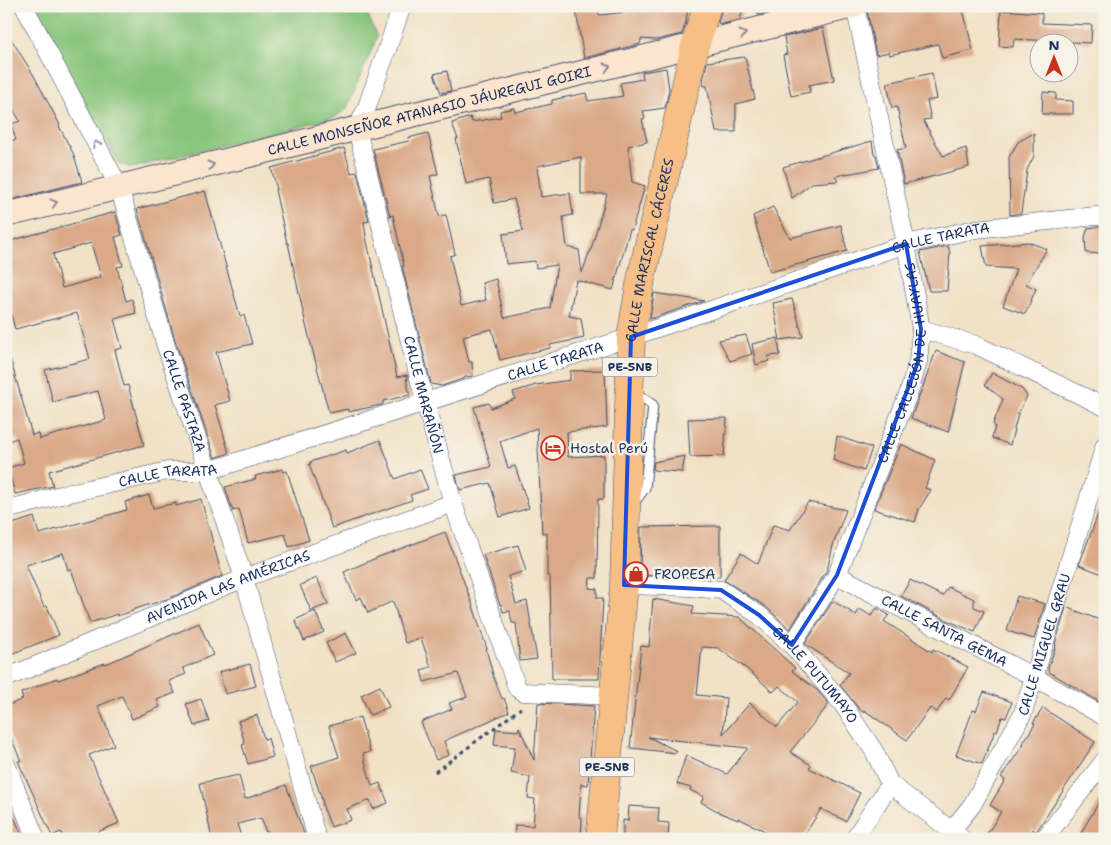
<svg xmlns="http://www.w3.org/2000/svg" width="1111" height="845" viewBox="0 0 1111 845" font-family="'Shantell Sans',sans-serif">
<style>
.green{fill:#88c57c;stroke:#527a6d}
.building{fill:#daa987;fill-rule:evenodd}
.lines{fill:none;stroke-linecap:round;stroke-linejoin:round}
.lane-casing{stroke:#3b4a6d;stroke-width:11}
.street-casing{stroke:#3b4a6d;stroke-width:19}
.secondary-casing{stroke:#3b4a6d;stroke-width:26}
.highway-casing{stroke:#3b4a6d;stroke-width:29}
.path{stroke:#3b4a6d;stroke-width:3;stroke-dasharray:4 4;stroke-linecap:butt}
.lane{stroke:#fff;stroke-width:9}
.street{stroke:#fff;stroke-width:18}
.secondary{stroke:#fbe5cf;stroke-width:24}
.highway{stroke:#f5bf86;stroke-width:28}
.oneway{stroke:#8b8a96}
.oneway2{stroke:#8d97ae}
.marked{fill:none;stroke:#1d4ed8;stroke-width:4;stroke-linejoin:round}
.labels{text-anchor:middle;stroke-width:5;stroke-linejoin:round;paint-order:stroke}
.shield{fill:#f7f3e8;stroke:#5d6a87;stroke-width:1}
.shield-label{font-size:12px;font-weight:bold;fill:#1b2f5e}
.street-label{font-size:14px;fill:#1b2f5e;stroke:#f7f3e8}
.poi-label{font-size:14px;fill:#1b2f5e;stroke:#f7f3e8;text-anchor:start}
</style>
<rect width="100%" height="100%" fill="#f7f3e8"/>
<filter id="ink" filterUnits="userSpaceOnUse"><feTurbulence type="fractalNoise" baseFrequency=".02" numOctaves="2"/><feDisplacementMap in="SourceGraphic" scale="10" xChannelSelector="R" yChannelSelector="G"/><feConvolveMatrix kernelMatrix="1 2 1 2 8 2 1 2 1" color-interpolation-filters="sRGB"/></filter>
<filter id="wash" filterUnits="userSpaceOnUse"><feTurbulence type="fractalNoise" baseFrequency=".0096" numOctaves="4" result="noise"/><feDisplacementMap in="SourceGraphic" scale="20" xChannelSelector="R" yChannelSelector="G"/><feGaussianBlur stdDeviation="1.12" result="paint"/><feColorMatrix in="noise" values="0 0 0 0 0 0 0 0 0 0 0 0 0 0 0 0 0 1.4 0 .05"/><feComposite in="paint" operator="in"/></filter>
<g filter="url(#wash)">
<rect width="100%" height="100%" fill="#f1e1c5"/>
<!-- green -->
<path class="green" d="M32,6h332l13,31 -30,71 -11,9 -204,51 -13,-4z"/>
<g id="blocks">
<!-- building -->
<path class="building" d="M575,6h23l1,9 49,-5v-4h40l-2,16 -4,12 -26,6 -15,-1 -1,5 -56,14z
M722,6h22l-4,14 -17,4 -5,-1z
M756,6h39l-37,9z
M866,6h96l11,44 -31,8 -4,-14 -49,11v-3l-13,3z
M1001,10l41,3v10l50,2 -1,18 -77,-4 -1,8 -14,-1z
M823,28l11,52 -25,5 1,7 -19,4 -8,-41 4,-1 -3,-17z
M6,31l27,43 27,51 -1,1 15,29 8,27 -76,19v-60l10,-1 -5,-16 9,-3 -14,-24z
M745,57l10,42 -19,5v28h-20l-9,-46h-3l-1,-5 4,-19z
M666,68l3,21 -4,19 -22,3 2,7 -3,1 5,23 -19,4 4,36 13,4 -13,44 -2,-1 -17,61 -37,-10 -7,36 12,2 3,20 -34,7v3l-50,12 -8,-31 -29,7 6,26h3l1,14 -8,1v1l-23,8 -11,-2 -29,-118h2l-11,-51 -3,1 -17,-67 36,-8 -1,-3 20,-5 10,41 -8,2 9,40 7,-1 9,39 -5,2 11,50 25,-6 -4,-17 14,-4 8,39 46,-10 7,-43 -21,3 -1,-7 -29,3 -3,-30 20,-3 -9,-32 -20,4 -5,-24 -23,5 -10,-45h2l-6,-16 18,-6 2,5 29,-5 -1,-6 14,-3 1,4 37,-8v-4l34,-7 2,8 35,-5 -3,-13 23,-4 -1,-7zM581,157v37h26l-17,59h-1l-7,20 -3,-23 -12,-3 -4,-30 10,-2 -3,-22 -29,4 -4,-31z
M447,71l4,20 -10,2 -7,-19z
M932,73l5,26 -10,2 4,18 -8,1 20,36 23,-8 3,19 -65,17 -7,-34 9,-2 -9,-41 -5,1 -5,-25z
M1043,92l13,1v7l17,1v13h-31z
M1034,133v23l-7,14 -6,43 -11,2 -1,-58 9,-15z
M872,141l2,14h2l3,13 -44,8 3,5 -26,2 -20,15 -9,-31z
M344,148l7,25 6,-1 12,49 -5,1 2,15 31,140 10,-2 1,5 -2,-1 4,16 -27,6v3l-2,1 -33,7v-3l-19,4 -23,-88 -18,-82h-1l-12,-53 2,-1 -6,-21z
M205,191l35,125 4,-1 8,29 -36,8 14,49 -15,4 14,48 -14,5 -39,-115 -39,-134z
M773,207l17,31 51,-13 6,26 -77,21 -17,-56z
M115,212l7,23 -7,2 8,29 -6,1 9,34 6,-2 4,14 -22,6 8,29 -7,2 9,36 4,-1 16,60 -95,26 4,15 -38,8 -7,-26 16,-5 -7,-25 -11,4v-83l4,-1 22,77 6,-2 1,6 67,-19 -8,-29 -45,11 -8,-32 45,-11 -13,-46 -62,16 -9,-32v-55zM91,243l10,34 -39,11 -9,-34z
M1105,226v28l-19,-1 -1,-16 3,-9z
M1028,242l19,7 -21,35 10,5 -11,25 -22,-8 13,-37 -30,-2 -4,-21z
M948,246l2,7 -3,38h-18l-9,-39z
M654,293l50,8 -54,18z
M792,299l11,38 -23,3 -7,-37z
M746,335l6,19 -22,7 -11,-21z
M778,338l2,17 -12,1 1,5 -13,4 -4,-21z
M936,351l29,11 -17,70 -37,-14z
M605,370l2,57 -40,5 1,25 36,-2v44h-6l-1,79h-7l-1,10 8,1v9h6l-4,81h-47l-2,-103h-3v-43h-5l-5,-105 -37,13 8,27 7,-2 14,42 -29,9 -10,-34 -30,7 -4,-15 35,-8 -17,-60 15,-4 2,5 24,-9 -2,-7 23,-7 34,-5v-9z
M992,373l30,16 5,7 -9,18 -8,31 -18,-7 3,-12 -2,-2 10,-25 -18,-14z
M727,418l-3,38 -34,1 -2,-38z
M837,436l35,12 -8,23 -31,-11z
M380,440l15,39 25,-10 8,20 -18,6 2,5 -80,28 -23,-64h2l-1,-2 36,-12 1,3z
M901,444l34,16 -10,28 6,2 -12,19 -4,13 -41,-13z
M685,456l-3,16 -29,-2 1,-8z
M283,469v3l4,-1 22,69 -20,7 -4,-13 -37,9 -9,-34 -6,2 -8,-24 31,-8 -1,-3z
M149,495l4,13 23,-5v3l25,-7 21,77 -55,23 -35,11 1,1 -16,5v-2l-27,9 -19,-54 -3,1 -5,-17 -37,12 18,42 3,-1 12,29 -53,21v-130l28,-9 5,17 88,-24 -2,-8z
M1104,498h1v77l-26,-10z
M808,502l38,8 -12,32 -7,28 -37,59 -25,-23 -41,-26 17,-27 17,11 15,-39 17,5z
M720,526v51l-80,-2 1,-48z
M445,532l27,71 15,46h-1l8,29 8,21 2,-1 5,14 -65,29 5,14 -13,5 -15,-38 31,-13 -3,-6 18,-6 -9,-24 -34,9 -3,-12 10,-3 -10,-29 -16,5 -12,-42 -25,12 -7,-16 -5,3 -12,-28 32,-14z
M518,545l8,26 -18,5 8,28 11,-3 10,58 -17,2 -4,-38h-4l-2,-12 -7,1 -2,-8 -1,1 -17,-50z
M317,578l11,26 -17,7 -11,-26z
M910,580l33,16 5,-9 26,12v8l10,4 -9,21 -26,-11 -48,-25z
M1017,596l28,8 -11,35 -27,-8z
M653,599l41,7 -2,8 47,3 56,51 -3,3 25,19 12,14 -39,48 21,13 -2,3 51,25 -14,28 -25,-12 -19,30h-21l-43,-21v2l-17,-7 -20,-11 3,-5 -14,-7 1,-2 -14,-4 9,-29 41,19 21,-26 -100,-11 29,14 -1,2 -46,-5 11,-102 8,1zM702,647l16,1 29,21 26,23 6,-6 19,16 -21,25 -27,-24 -27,31 3,-36 -29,-3z
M833,601l23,14 4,-6 11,7 6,-8 12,7 -5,6 48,31 1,-3 35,18 -19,33 -3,-2 -9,14 -7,-4 -23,32 -43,-30 -1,2 -4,-3 -19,-24 9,-12 -44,-29z
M1066,607l39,15v83l-56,-33 -1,-4 8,-23h-1z
M315,611l9,21 -20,9 -9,-21z
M199,623l14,32 -30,13 3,6 -17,7 6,12 -18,7 3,7 -28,12 -10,-23 -24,10 16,39 -25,10 30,68 -38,16h-17l-3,-7 -9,4 -34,-75h3l-15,-35v-20l17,-7 -2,-6 36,-15 1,2 47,-17 1,1z
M346,633l10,20 -21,9 -9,-19z
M250,664l6,22 -31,8 -6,-22z
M380,686l9,21 -19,8 -9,-20z
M984,692l28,10 -6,16 -4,-1 -5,14h-2l-13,33 -26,-9 17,-45 3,1z
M201,699l8,22 -15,5 -8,-22z
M538,703l56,3 -6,79 -7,-1 -2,33 3,1 -1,21h-67l1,-14 18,1 2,-27 -7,-1 2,-21 -19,-4 4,-26 -21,-2 2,-16 22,2 1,-4 15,33z
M1043,708l52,34 -59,90 -3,-3 -6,10h-43l17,-27 -11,-7 15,-25 -4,-3 23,-33 -1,-1 12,-19 -2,-1z
M257,715l7,24 4,-1 5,19 -25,7 -6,-19 3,-1 -7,-23z
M360,717l10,35 -7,2 9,32 8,-3 8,20 -15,6 -3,-9 -23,9 4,11 -20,7 -9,-23 1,-1 -12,-37 28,-9 -10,-31z
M239,775l6,24 41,-14 20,54h-35l-2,-7h-3l-5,-14 -24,6 5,15h-30l-12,-56z
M1105,792v47h-27l7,-13z
M6,800l18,39h-18z
M629,806l30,2 -1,14 11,1 -1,16h-45v-19l5,1z"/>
</g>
</g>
<g filter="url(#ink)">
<use href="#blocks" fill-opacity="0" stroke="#3b4a6d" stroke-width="1"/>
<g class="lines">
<!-- lane casing -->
<g class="lane-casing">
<path id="lane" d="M633,391l20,14 -8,83 -11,15"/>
</g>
<!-- street casing -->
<g class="street-casing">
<g id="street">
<path id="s1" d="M24,6l95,181 47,159 78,232 73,261"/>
<path id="s2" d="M402,6l-35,101 -10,22 68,273 28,101 64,185 6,4 90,4"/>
<path d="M921,329l55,16 129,62"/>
<path id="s3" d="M6,510l55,-15 107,-24h40l423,-134 275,-93 70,-15 129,-14"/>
<path id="s4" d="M837,575l197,102 71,40"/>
<path id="s5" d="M624,585l66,2 31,3 38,25 33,30 50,58 32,48 16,33 72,55"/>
<path id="s6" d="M792,645l45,-70 72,-183 9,-30 3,-33 -15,-85 -51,-238"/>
<path id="s7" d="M6,678l238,-100 209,-75"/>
<path d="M6,764l30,75"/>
<path id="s8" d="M952,830l20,-25 51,-92 82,-268"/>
<path d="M854,839l36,-55"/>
<path d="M1044,839l61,-79"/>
</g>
</g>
<!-- secondary casing -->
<g class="secondary-casing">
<g id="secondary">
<path id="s9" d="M6,215l847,-209"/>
</g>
</g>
<!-- highway casing -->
<g class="highway-casing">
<g id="highway">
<path id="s10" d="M600,839l24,-254 7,-248 10,-58 54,-233 12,-40"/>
</g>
</g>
<!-- path -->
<path class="path" d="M435,772l86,-64"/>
<!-- lane -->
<use href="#lane" class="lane"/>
<!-- street -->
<use href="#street" class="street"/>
<!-- secondary -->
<use href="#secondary" class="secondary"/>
<!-- highway -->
<use href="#highway" class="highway"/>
</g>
<!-- one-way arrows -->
<defs><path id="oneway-chevron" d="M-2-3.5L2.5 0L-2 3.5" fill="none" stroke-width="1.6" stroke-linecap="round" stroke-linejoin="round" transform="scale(1.25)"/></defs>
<g class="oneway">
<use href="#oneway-chevron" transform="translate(743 34) rotate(-14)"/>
<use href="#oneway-chevron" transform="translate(607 67) rotate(-14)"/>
<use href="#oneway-chevron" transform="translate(211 165) rotate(-14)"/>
<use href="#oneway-chevron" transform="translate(54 203) rotate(-14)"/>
</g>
<use class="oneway2" href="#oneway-chevron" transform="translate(96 144) rotate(-118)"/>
</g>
<!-- marked area -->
<path class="marked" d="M906,244l15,85 -3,33 -81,213 -45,70 -33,-30 -38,-25 -97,-5 7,-248z"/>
<!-- icons -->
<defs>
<g id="hotel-ring" transform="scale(1.25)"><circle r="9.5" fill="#f7f3e8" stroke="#c8321e" stroke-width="1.5"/><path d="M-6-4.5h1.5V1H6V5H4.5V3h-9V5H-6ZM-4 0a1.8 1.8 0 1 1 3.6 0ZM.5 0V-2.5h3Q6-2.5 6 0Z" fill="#c8321e"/></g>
<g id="shop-ring" transform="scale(1.25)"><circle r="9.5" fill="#f7f3e8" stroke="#c8321e" stroke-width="1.5"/><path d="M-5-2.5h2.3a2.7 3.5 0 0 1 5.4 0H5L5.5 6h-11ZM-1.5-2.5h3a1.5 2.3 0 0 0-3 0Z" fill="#c8321e"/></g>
</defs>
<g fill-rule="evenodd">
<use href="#hotel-ring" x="553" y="448"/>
<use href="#shop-ring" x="636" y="574"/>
</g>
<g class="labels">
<!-- shield labels -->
<g class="shield">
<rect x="602.5" y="357.5" width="55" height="19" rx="4"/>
<rect x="579.5" y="757.5" width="55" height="19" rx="4"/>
</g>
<g class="shield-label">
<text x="630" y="371">PE-5NB</text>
<text x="607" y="771">PE-5NB</text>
</g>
<!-- street labels -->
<g class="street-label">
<text dy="5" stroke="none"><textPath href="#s9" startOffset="436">CALLE MONSEÑOR ATANASIO JÁUREGUI GOIRI</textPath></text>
<text dy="5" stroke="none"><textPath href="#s3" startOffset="976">CALLE TARATA</textPath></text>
<text dy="5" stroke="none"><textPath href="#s10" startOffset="592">CALLE MARISCAL CÁCERES</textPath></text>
<text dy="5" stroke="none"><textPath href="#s3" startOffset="571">CALLE TARATA</textPath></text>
<text dy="5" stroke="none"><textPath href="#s6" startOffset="308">CALLE CALLEJÓN DE HUAYLAS</textPath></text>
<text dy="5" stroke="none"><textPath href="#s2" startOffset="405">CALLE MARAÑÓN</textPath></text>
<text dy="5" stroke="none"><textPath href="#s1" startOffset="428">CALLE PASTAZA</textPath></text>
<text dy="5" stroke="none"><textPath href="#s3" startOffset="166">CALLE TARATA</textPath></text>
<text dy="5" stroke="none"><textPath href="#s7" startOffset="240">AVENIDA LAS AMÉRICAS</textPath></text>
<text dy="5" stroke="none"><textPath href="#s4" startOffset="121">CALLE SANTA GEMA</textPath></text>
<text dy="5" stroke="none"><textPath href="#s8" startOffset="209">CALLE MIGUEL GRAU</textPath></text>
<text dy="5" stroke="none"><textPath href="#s5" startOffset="225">CALLE PUTUMAYO</textPath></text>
</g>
<!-- poi labels -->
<g class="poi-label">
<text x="570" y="453">Hostal Perú</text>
<text x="654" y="579">FROPESA</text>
</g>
</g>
<!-- margin -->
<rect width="1111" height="845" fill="none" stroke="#f7f3e8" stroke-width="25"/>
<!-- north arrow -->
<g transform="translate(1054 58)"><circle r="24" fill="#f7f3e8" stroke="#9fa5b1"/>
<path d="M0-4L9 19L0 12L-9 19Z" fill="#c8321e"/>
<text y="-8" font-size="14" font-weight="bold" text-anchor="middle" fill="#1b2f5e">N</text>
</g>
</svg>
